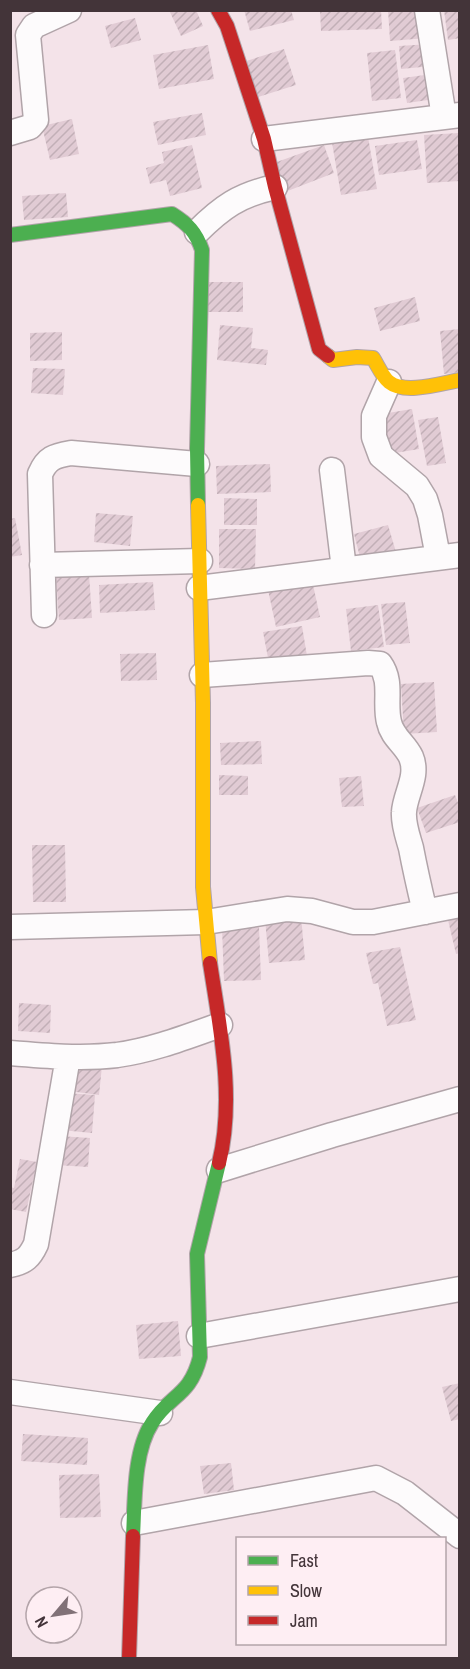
<svg xmlns="http://www.w3.org/2000/svg" width="470" height="1669" viewBox="0 0 470 1669" font-family="'Archivo Narrow',sans-serif">
<style>
.building{fill:url(#building-hatch)}
.lines{fill:none;stroke-linecap:round;stroke-linejoin:round}
.street-casing{stroke:#b1a4a9;stroke-width:27}
.fast-casing{stroke:#b1a4a9;stroke-width:16}
.slow-casing{stroke:#b1a4a9;stroke-width:16}
.jam-casing{stroke:#b1a4a9;stroke-width:16}
.street{stroke:#fdfbfc;stroke-width:24}
.fast{stroke:#4caf50;stroke-width:14}
.slow{stroke:#ffc107;stroke-width:14}
.jam{stroke:#c62828;stroke-width:14}
</style>
<defs>
<pattern id="building-hatch" width="6" height="6" patternUnits="userSpaceOnUse" patternTransform="scale(1.5)"><rect width="6" height="6" fill="#e1cbd4"/><path d="M-1 1l2-2M0 6l6-6M5 7l2-2" fill="none" stroke="#c2afb7"/></pattern>
</defs>
<rect width="100%" height="100%" fill="#f4e3e9"/>
<!-- building -->
<path class="building" d="M169,10h27l7,16 -22,10z
M244,10h47l3,10 -44,11z
M320,10h61l1,19 -61,2z
M388,10h37l2,28 -37,3z
M444,10h16v28l-12,2z
M135,18l6,22 -30,8 -6,-22z
M430,44l2,22 -31,3 -2,-23z
M208,45l6,34 -55,10 -6,-34z
M284,49l12,36 -41,13 -12,-36z
M395,50l6,48 -29,3 -5,-48z
M432,74l3,25 -28,4 -4,-25z
M202,113l4,22 -48,10 -5,-23z
M72,119l7,35 -29,6 -8,-34z
M367,131l10,58 -36,6 -10,-58z
M459,133l1,48 -33,2 -3,-48z
M417,140l5,29 -43,6 -4,-29z
M192,145l10,43 -32,8 -4,-16 -16,4 -4,-16 18,-5 -2,-11z
M324,145l10,28 -49,19 -11,-29z
M66,193l2,24 -44,3 -2,-24z
M207,282h36v30h-36z
M415,297l5,24 -40,10 -6,-23z
M220,325l33,3 -2,20 17,2 -2,15 -49,-5z
M460,329v43l-16,2 -4,-43z
M62,332v28l-32,1v-28z
M33,368l32,1 -2,26 -32,-2z
M412,409l7,40 -30,5 -7,-40z
M438,417l8,46 -19,3 -9,-46z
M270,464l1,28 -54,2 -1,-28z
M224,498l33,1v26h-33z
M96,513l37,3 -3,30 -36,-4z
M15,518l7,37 -12,2v-38z
M388,525l8,27 -35,9 -7,-27z
M219,529h37l-1,40 -36,-1z
M89,574l3,44 -33,2 -3,-44z
M312,580l8,37 -44,10 -8,-37z
M153,582l2,28 -55,3 -1,-28z
M405,602l5,41 -24,2 -5,-41z
M378,605l6,42 -33,4 -5,-42z
M302,626l5,30 -38,7 -6,-31z
M156,653l1,27 -36,1 -1,-27z
M434,682l3,50 -33,2 -3,-50z
M261,741l1,23 -41,1 -1,-22z
M219,775l29,1v19h-29z
M361,776l3,30 -22,1 -3,-29z
M455,795l5,13v14l-34,11 -9,-25z
M32,845h33l1,57h-33z
M301,916l4,44 -36,3 -4,-44z
M460,916v37l-4,1 -8,-34z
M259,927l2,53 -37,1 -2,-53z
M400,947l16,73 -29,6 -9,-43 -5,1 -7,-31z
M19,1003l32,2 -1,28 -32,-2z
M73,1062l29,4 -3,29 -30,-4z
M64,1093l31,2 -3,38 -31,-3z
M59,1136l31,2 -2,29 -32,-2z
M20,1159l17,3 -11,50 -16,-3v-22l4,1z
M178,1321l3,35 -42,3 -3,-34z
M460,1383v36l-9,2 -9,-34z
M23,1434l65,4 -1,27 -66,-4z
M231,1463l3,27 -30,4 -4,-28z
M99,1474l2,43 -41,1 -1,-43z"/>
<g class="lines">
<!-- street casing -->
<g class="street-casing">
<path id="street" d="M427,10l17,107
M10,133l20,-6 6,-7 -8,-85 6,-9 35,-16
M264,139l196,-24
M197,232c25,-25 42,-37 78,-45
M389,382l-15,34v21l7,19 36,30 8,13 5,16 8,42
M332,470l12,99
M42,565l158,-4
M199,588l261,-33
M44,615l-4,-141c7,-16 14,-18 31,-21l126,11
M202,675l166,-12 12,1c13,18 4,38 9,58 3,15 16,22 22,35 8,19 -6,37 -7,55 -1,12 4,25 7,36 4,21 9,43 14,64
M10,927l196,-5 81,-13 25,2 41,11h20l87,-17
M10,1053c36,3 72,6 107,2 36,-5 69,-18 103,-30
M219,1170l113,-35 128,-36
M10,1265c15,-3 20,-8 26,-21l32,-187
M199,1336l261,-47
M10,1392l150,21
M134,1523l242,-45 29,15 55,43"/>
</g>
<!-- fast casing -->
<g class="fast-casing">
<path id="fast" d="M10,235l162,-21c16,10 24,18 30,36l-5,199 1,56
M133,1536c2,-33 0,-84 19,-113 18,-29 38,-26 48,-66l-3,-103 22,-91"/>
</g>
<!-- slow casing -->
<g class="slow-casing">
<path id="slow" d="M328,356l5,4 24,-3 16,1c5,8 9,18 16,24 16,13 53,1 71,-2
M198,505l5,198v184l7,76"/>
</g>
<!-- jam casing -->
<g class="jam-casing">
<path id="jam" d="M218,10l9,16 37,113 11,48 44,162 9,7
M210,963c10,66 25,134 9,200
M129,1658l4,-122"/>
</g>
<!-- street -->
<use href="#street" class="street"/>
<!-- fast -->
<use href="#fast" class="fast"/>
<!-- slow -->
<use href="#slow" class="slow"/>
<!-- jam -->
<use href="#jam" class="jam"/>
</g>
<!-- border -->
<rect width="470" height="1669" fill="none" stroke="#433439" stroke-width="24"/>
<!-- legend -->
<rect x="236" y="1537" width="210" height="108" fill="#feeef3" stroke="#b3a4a9" stroke-width="1.5"/>
<rect x="248" y="1556" width="30" height="9" fill="#4caf50" stroke="#b3a4a9" stroke-width="1.5"/>
<text x="290" y="1567" font-size="18" fill="#433439">Fast</text>
<rect x="248" y="1586" width="30" height="9" fill="#ffc107" stroke="#b3a4a9" stroke-width="1.5"/>
<text x="290" y="1597" font-size="18" fill="#433439">Slow</text>
<rect x="248" y="1616" width="30" height="9" fill="#c62828" stroke="#b3a4a9" stroke-width="1.5"/>
<text x="290" y="1627" font-size="18" fill="#433439">Jam</text>
<!-- north arrow -->
<g transform="translate(54 1615) rotate(241)"><circle r="28" fill="#feeef3" stroke="#b3a4a9" stroke-width="1.5"/>
<path d="M0-4.5L10 22L0 15L-10 22Z" fill="#817177"/>
<text y="-9" font-size="16" font-weight="bold" text-anchor="middle" fill="#433439">N</text>
</g>
</svg>
